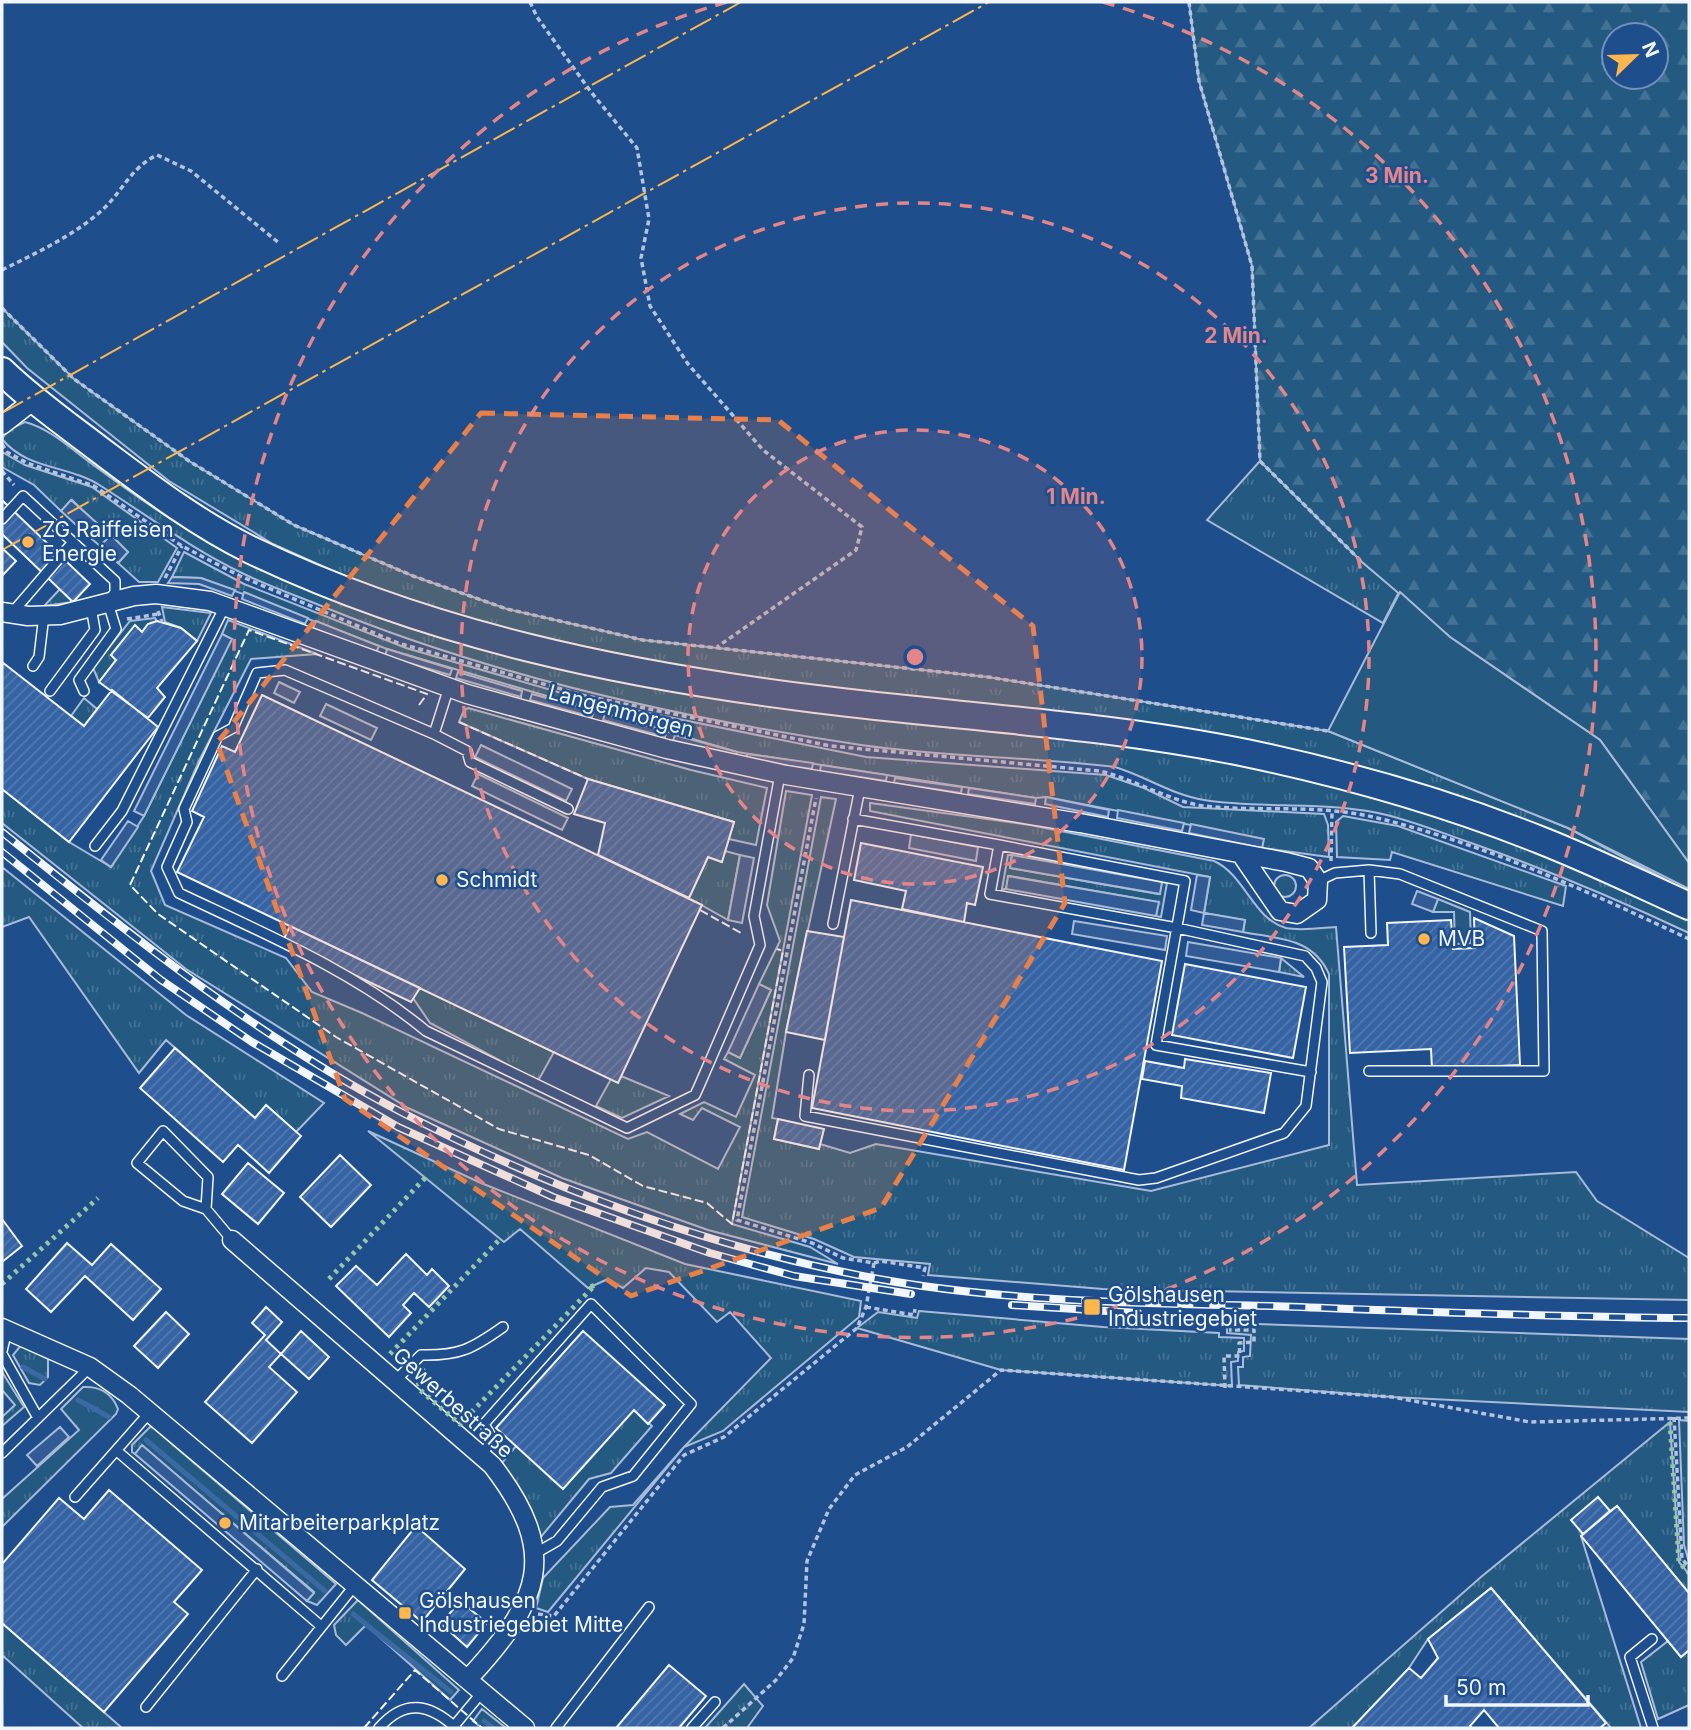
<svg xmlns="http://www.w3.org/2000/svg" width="1691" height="1730" viewBox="0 0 1691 1730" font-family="Inter,sans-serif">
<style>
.grass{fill:url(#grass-tufts);stroke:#a8bbd7;stroke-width:2}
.forest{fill:url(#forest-firs);stroke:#a8bbd7;stroke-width:2;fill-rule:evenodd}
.garden{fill:#245a82;stroke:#a8bbd7;stroke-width:2}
.parking{fill:#305b95;stroke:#a8bbd7;stroke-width:2}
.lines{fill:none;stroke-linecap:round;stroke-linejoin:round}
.stream{stroke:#3b69a3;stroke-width:5}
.building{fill:url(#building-hatch);stroke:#f2f6ff;stroke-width:2}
.service-casing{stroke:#f2f6ff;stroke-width:12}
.minor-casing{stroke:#f2f6ff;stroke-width:21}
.primary-casing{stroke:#f2f6ff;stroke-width:30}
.path{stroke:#b3c4dc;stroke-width:3.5;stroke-dasharray:5 3.5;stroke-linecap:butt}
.service{stroke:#1f4e8c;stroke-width:9}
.minor{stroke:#1f4e8c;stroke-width:18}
.primary{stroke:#1f4e8c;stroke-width:26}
.rail-casing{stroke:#f2f6ff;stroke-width:8}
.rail{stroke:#1f4e8c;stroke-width:5;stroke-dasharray:16;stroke-linecap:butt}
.hedge{stroke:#97c8a6;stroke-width:5;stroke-dasharray:3.5 5;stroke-linecap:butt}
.fence{stroke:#f2f6ff;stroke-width:2;stroke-dasharray:9 3.5;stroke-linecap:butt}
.power{stroke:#ffb74d;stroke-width:2;stroke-dasharray:24 5 3.5 5;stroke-linecap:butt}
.marked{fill:#ea8049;fill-opacity:0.2;stroke:#ea8049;stroke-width:5;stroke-dasharray:14 9;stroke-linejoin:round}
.ring{fill:none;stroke:#e38589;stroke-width:3.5;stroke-dasharray:12 9}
.poi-dot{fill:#ffb74d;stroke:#1f4e8c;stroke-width:2.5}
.labels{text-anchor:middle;stroke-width:5;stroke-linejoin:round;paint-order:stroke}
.poi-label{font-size:21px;fill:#f2f6ff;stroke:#1f4e8c;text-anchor:start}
.street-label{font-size:21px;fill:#f2f6ff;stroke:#1f4e8c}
.centre{fill:#e38589;stroke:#1f4e8c;stroke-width:3.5}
.ring-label{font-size:21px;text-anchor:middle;font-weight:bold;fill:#e38589;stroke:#1f4e8c;stroke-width:5;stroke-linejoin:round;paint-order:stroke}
</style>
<defs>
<pattern id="grass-tufts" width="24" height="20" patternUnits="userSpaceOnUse" patternTransform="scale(1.75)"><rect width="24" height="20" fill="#245a82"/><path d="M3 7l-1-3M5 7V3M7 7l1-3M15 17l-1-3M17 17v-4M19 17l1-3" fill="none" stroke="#447295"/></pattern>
<pattern id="forest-firs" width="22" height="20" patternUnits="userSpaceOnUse" patternTransform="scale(1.75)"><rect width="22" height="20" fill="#245a82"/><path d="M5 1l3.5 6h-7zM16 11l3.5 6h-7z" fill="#447295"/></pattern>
<pattern id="building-hatch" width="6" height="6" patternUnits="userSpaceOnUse" patternTransform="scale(1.75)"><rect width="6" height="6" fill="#3563a3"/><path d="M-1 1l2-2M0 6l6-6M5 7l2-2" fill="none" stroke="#537ab1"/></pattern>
</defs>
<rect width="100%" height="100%" fill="#1f4e8c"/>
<!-- grass -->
<path class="grass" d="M2,308l72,71 115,82 105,64 119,51 94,33 136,31 345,37 340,54 240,97 121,64 -122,-53 -112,-42 -539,-99 -175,-21 -179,-31 -180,-53 -109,-49 -104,-63 -142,-113 -25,-26z
M25,422c26,7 46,27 67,42 31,23 62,45 95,65 40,25 84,42 127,60 58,23 115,46 175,62 232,63 472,65 707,105 173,29 336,88 493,163v14c-70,-33 -141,-63 -215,-89 -32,-11 -63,-24 -96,-31 -57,-12 -117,-4 -174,-13 -32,-5 -59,-24 -89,-33 -84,-10 -170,-10 -254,-22 -182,-27 -366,-68 -537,-138 -27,-11 -56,-21 -82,-34 -50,-24 -94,-57 -141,-87 -32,-21 -74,-16 -99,-47l6,-9z
M2,452l23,13 67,22 85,61 -19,34h-19l-21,-19 10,-11 -17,-16 -11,10 -13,-11 10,-11 -25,-24 -11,11 -27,-26 -32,-18z
M1260,461l102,101 37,30 -16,31 -176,-103z
M184,552l60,32 162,64 183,53 277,56 240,18 38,13 39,19 141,7 4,11 1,32 -67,-9 1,-9 -217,-42 -10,1 -299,-46 -350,-103 -186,-71 -29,-1z
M60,589l13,13 -29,4z
M162,607l49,6 -14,28 -16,-13 -16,-6z
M155,618l2,3 -9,3 -6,8 -7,-6 -24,29 5,5 -17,22 -6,-14 37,-47z
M228,620l89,34 -66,5 -52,102 -48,110 14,34 121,53 26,34 50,21 266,126 19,-7 71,37 22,-42 -38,-19 -9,12 -13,-6 24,-12 32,15 19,-42 -31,-16 4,-7 12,6 31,-68 -12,-6 21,-43 -13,-36 19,-114 26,4 -80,429 78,23 28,17 -130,-34 -146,-52 -154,-70 -222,-139 -184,-146v-34l67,53 42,25 33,-51 87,-176 -9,-6z
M84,698l13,11 -13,17 -13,-10z
M468,708l223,62 76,18 -11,57 -27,-6 5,-17 -146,-43 -129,-57 5,-12z
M821,797l15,2 -50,233 -14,86 6,1 -4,20 45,10 1,-5 30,9 26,-9 275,47 178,-46v-171c-17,-37 -51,-35 -86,-42l2,-12 -41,-7 6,-36 -340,-66v-8l160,22 184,36c31,14 39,58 72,67 15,3 35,0 50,-1l21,258 219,-13 21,29 92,57v42l-586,-11 -175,-14 2,-11 -76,-7 -40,-18 -72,-22z
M1343,816l55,10 168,60 -3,20 -171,-54 -2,8 -53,-3 -1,-35z
M725,851l15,4 -12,65 -39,-22 19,-41 13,5z
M1008,855h4l-2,13 149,26 3,-12 5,1 -6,34 -5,-1 2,-14 -149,-26 -3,13h-4z
M2,867l184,148 138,88 -28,29 -29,-26 -12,12 -89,-78 -27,33 -110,-156 -27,10z
M1274 886a11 11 0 1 1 22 0a11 11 0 1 1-22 0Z
M1438,899l32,13 1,31 -16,1 -1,-32h-21z
M1281,958l23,19 -25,-5z
M420,988l134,64 -16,29 -108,-58 -17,-25z
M621,1076l48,20 -47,22 -26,-12 15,-27z
M368,1131l113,52 204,81 176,37 -2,16 -136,114 -39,16 -136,165 -12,-4 7,-30 67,-71 23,-2 51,-58 87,-89 -41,-46 -13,10 -48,-50 -23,-4 -23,20 -15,-9 -20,9 -68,-59 -16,13z
M919,1311l184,16 116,6v4l25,1v13l-6,1v9l-7,1 1,24 -231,-16 -144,-42 21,-16 39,6z
M1227,1323l462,16v73l-297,-15 -153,-12 -1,-18h5v-10l7,-1 1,-21 -24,-2z
M22,1344l26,15v18l-8,8 -11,-2 -16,-28z
M2,1372l22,35 -22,19v-9l13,-12 -13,-15z
M83,1387c16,-1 29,6 35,22l-2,5 -114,113v-28l77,-69 -18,-21z
M634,1410l18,16 -41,47 -22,6 -49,59 -14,-39 -25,-35 15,-18z
M1679,1420l10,1v141l-5,-17z
M1670,1422l9,140 10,12v19l-72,-87 -7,5 -12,-13 -17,38 60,192h-30l-120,-140 -63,51 -19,29 -57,60h-43l172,-151z
M151,1426l185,158 -19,21 -10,-4 7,-9 -172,-146 -7,8 -3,-2v-7z
M358,1600l101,90 -9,10 -84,-75 -20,20 -10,-10 -2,-10z
M2,1623l120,105h-39l-81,-73z
M1668,1641l13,16 8,-7v55l-31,14 -17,-57z
M744,1684l19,22 -16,22h-42z
M482,1709l24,19h-24l-9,-7z"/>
<!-- forest -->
<path class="forest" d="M1189,2h500v861l-89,-123 -150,-103 -88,-75 -102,-101 -8,-195 -53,-185zM1614,35h42v42h-42z"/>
<!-- garden -->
<path class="garden" d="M1400,592l50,45 150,103 89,123v26l-121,-61 -240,-97z"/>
<!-- parking -->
<path class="parking" d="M71,500l27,24 -11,11 -26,-24z
M111,535l17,17 -10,11 -18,-17z
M172,577l29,1 34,12 -3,6 -33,-12 -31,-1z
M244,592l64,26 -3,6 -63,-25z
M316,621l63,25 -3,7 -63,-25z
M222,634l10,5 -88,177 -10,-5z
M387,649l65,20 -2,6 -65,-19z
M458,672l64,19 -1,6 -65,-19z
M279,682l21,10 -6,11 -20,-10z
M532,694l62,17 -2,6 -62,-17z
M326,704l51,24 -6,12 -51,-24z
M605,714l62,17 -2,6 -62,-17z
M675,735l62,17 -2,6 -62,-17z
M481,745l91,44 -6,12 -91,-44z
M747,754l66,9 -1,6 -66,-9z
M821,765l66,10 -1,6 -66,-10z
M478,774l90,44 -6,12 -90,-44z
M895,778l67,9 -1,6 -67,-10z
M969,788l67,10 -1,6 -67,-10z
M1046,797l63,13 -1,7 -63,-13z
M1118,810l66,13 -2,8 -65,-13z
M128,821l10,6 -27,40 -10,-7z
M1191,824l73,15 -2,9 -73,-15z
M911,834l67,13 -2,14 -67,-13z
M740,855l14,3 -12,65 -14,-3z
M1012,855l150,27 -2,12 -150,-26z
M1197,875l13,2 -6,36 41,7 -2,12 -41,-7 2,-12 -13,-3z
M1008,876l151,26 -3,14 -150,-27z
M1417,891l21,8 -5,13 -21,-8z
M1074,921l93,15 -2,14 -93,-16z
M1188,942l93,16 -2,14 -93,-16z
M759,984l12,6 -31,68 -12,-6z
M60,1427l9,10 -32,29 -10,-11z
M142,1445l172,148 -7,8 -172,-147z"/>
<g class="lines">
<!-- stream -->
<path class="stream" d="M23,1367l22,12
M78,1400l31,17
M146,1440l179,151
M353,1614l98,78
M484,1721l9,7"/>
</g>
<!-- building -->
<path class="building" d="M2,500l88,84 -17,18 -71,-68z
M2,548l14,13 -14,15z
M157,621l24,7 16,13 -40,47 8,9 -17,21 -49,-36 17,-22 -5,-5 24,-30 7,7 6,-8z
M2,662l82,64 28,-36 46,37 -89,115 -67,-53z
M262,695l440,210 -84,178 -441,-211 27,-55 -12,-6 30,-65 13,6z
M588,779l146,43 -12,40 -14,-5 -19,41 -91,-43 7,-32 -31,-9z
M861,843l122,24 -8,38 -8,-2 -3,19 -62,-13 4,-18 -52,-11z
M851,900l311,61 -38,209 -312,-62z
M1474,918l40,18 6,129 -88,4 -1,-20 -81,4 -6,-106 44,-2 -1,-22 64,-3 2,29 22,-1z
M290,926l130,62 -9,14 -128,-61z
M807,931l37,6 -19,103 -39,-8z
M1185,964l121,23 -13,71 -121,-23z
M175,1048l80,70 11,-13 35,31 -32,37 -31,-28 -15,17 -83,-74z
M1185,1059l86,14 -7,40 -83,-15 1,-12 -40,-7 3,-18 39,7z
M778,1119l46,10 -5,20 -45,-10z
M340,1155l31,30 -40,42 -31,-30z
M248,1163l36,30 -26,31 -36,-30z
M2,1219l20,27 -20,16z
M67,1243l25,22 19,-21 50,45 -28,31 -48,-44 -34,36 -25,-23z
M406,1254l21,21 5,-6 17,17 -20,21 -15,-14 -11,12 8,8 -22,24 -53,-51 20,-20 21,19z
M266,1307l16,15 -16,18 15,14 -12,13 28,25 -45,51 -47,-41 60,-67 -13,-12z
M166,1312l23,22 -31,34 -24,-22z
M301,1331l28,26 -20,22 -28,-25z
M583,1331l82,74 -17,19 -14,-14 -71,79 -67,-61z
M109,1490l93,80 -28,32 14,12 -84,98 -102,-89v-59l57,-66 25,21z
M1598,1497l12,14 -27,23 -12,-14z
M1617,1506l72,87v57l-8,7 -100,-121z
M416,1526l49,43 -43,53 -50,-42z
M1491,1588l115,135 -6,5h-101l-15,-18 -14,16 2,2h-120l57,-60 12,10 17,-20 -10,-19z
M460,1601l27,22 -20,24 -26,-23z
M669,1665l37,31 -27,32h-63z"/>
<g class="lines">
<!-- service casing -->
<g class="service-casing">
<path id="service" d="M2,519l21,-23 92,85v11l-7,11 8,26 -37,51 5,11
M12,613l61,-71
M33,666l6,-9 5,-42
M449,687l-15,47 -149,-64 -28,3 -24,55 -15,8 -34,73 3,13 -20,45 12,26c84,40 175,78 247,138l201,97 68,-33 5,-11 60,-139 -6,-29 26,-142
M50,691l45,-61 -4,-23
M434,734l33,17 3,11 98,47
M999,845l186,36 -29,164 155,27
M95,846l27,-35 103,-205
M1318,881l17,-8 34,-3 2,63
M833,924l27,-136
M1369,1071h175l-2,-140 -142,-57 -31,-4
M809,1075l-4,41 334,64 17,-2 128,-45 22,-27 16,-124 -6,-14 -11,-12 -128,-28 -187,-34 9,-49 -146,-26
M206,1209l2,-32 -45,-46 -26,32 46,38 23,8 26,31
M2,1351l5,-21
M2,1354l36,64
M396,1380l25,-25c38,1 51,-6 82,-28
M117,1451l204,175
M2,1453l88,-86
M481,1455l12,-15 -9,-16 107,-120 100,100 -58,72 -31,11 -45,54 -21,12
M75,1497l75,-85
M1652,1639l-22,18 23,71
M282,1676l73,-91
M146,1707l111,-138
M454,1726l29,-35
M379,1728c26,-30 51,-24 77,0
M556,1728l93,-121
M692,1728l23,-26"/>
</g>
<!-- minor casing -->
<g class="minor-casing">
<path id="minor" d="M2,425l32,-25
M2,612l26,4 32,-1 74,-19 22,-2 54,7 257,93 200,55 119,26 294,48 206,39 23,6 9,13 -1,19 -20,14 -17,-3 -39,-57
M232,1240l260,225c69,89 48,136 -23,213
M2,1328l88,39 39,28 396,333"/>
</g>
<!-- primary casing -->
<g class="primary-casing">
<path id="primary" d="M2,371c30,29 64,53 98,79 48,36 96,73 151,100 177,85 371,125 565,149 143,18 288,25 430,54 100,21 199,49 294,87 51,20 100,44 149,66"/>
</g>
<!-- path -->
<path class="path" d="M530,2l7,15 54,75 46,56 12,71 -8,39 9,48 38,58 75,86 99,77 -6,23 -139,97
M1189,2l10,79 53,185 8,195 102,101
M2,270c34,-17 69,-33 98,-58 22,-19 30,-44 57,-57l34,16 88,72
M2,308l72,71 115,82 105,64 119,51 94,33 136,31 345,37 340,54
M2,444l5,8 20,11 67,23 88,60 58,30 158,67 188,53 245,50 268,25c36,8 69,30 105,35 56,6 114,-2 169,11 110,26 214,74 316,122
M2,471l12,14
M165,578l17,-32
M158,611l4,11
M127,619l32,-5
M1331,861l1,-50
M874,1263l7,-2 44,7 -2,8
M866,1307l48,8 1,-6
M1225,1388l-1,-32h16l-1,-13 15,-1v-12h-25
M1674,1417l8,142 7,8
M538,1614l16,2 130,-161 40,-18 133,-109 9,-21 8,-44 -31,-5 -31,-15 -75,-23 79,-422
M723,1728l53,-48 17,-22 11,-34 3,-63 22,-52 26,-34 52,-28 94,-77 391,27 138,25 159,-4"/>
<!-- service -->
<use href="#service" class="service"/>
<!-- minor -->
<use href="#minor" class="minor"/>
<!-- primary -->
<use href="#primary" class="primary"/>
<!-- rail casing -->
<g class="rail-casing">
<path id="rail" d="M2,832c127,102 255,205 401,281 147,76 307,134 470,165 131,24 266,25 398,28 140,5 279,11 418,12
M2,852l159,128 91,62 146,85 155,70 157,56 84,23 117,18
M1012,1305l126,8"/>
</g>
<!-- rail -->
<use href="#rail" class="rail"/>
<!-- hedge -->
<path class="hedge" d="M329,1279l96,-101
M2,1284l96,-86
M390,1354l110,-115
M424,1368l-7,9 3,13 40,34 135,-139 -7,3
M1670,1422l9,140 10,11"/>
<!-- fence -->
<path class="fence" d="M419,705l8,-11 -178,-64 -119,255 28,29 178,123 163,92 90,26 54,31 64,17 25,21 51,-273 -6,-2
M459,722l129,57
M700,910l41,23
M364,1728l51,-58 67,58"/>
<!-- power -->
<path class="power" d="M2,413l739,-411
M2,550l987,-548"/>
</g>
<!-- marked area -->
<path class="marked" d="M481,413l297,7 255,206 32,277 -184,305 -250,88 -286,-197 -128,-356z"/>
<!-- distance rings -->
<circle cx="915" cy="657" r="227" fill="#e38589" fill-opacity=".12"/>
<g class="ring">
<circle cx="915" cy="657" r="227"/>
<circle cx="915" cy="657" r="454"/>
<path d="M1103 2A681 681 0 1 1 727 2"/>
</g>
<!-- markers -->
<g class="poi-dot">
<circle cx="28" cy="542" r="7"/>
<circle cx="442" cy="880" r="7"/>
<circle cx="1424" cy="939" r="7"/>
<rect x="1083" y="1298" width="18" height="18" rx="3.5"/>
<circle cx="225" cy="1523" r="7"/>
<rect x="398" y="1606" width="14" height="14" rx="3.5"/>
</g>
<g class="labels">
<!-- poi labels -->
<g class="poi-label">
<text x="42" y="537">ZG Raiffeisen<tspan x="42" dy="24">Energie</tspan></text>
<text x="456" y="887">Schmidt</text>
<text x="1438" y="946">MVB</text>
<text x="1108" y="1302">Gölshausen<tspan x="1108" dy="24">Industriegebiet</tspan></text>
<text x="239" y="1530">Mitarbeiterparkplatz</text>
<text x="419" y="1608">Gölshausen<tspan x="419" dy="24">Industriegebiet Mitte</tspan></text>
</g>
<!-- street labels -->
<g class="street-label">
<text transform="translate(621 711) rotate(15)" y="7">Langenmorgen</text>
<text transform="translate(453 1403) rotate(42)" y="7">Gewerbestraße</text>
</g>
</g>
<circle cx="915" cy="657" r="10" class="centre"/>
<g class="ring-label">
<text x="1397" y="183">3 Min.</text>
<text x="1236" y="343">2 Min.</text>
<text x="1076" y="504">1 Min.</text>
</g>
<!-- border -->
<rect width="1691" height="1730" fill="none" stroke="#f2f6ff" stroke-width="7"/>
<!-- north arrow -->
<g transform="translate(1635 56) rotate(67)"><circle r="33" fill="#1f4e8c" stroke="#7391ba" stroke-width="2"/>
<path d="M0-5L12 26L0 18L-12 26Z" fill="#ffb74d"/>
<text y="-10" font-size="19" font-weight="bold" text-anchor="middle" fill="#f2f6ff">N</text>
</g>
<!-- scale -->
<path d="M1446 1695v10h142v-10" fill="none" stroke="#f2f6ff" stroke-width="3.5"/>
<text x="1456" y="1695" font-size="21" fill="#f2f6ff" stroke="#1f4e8c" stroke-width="5" paint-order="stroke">50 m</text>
</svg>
